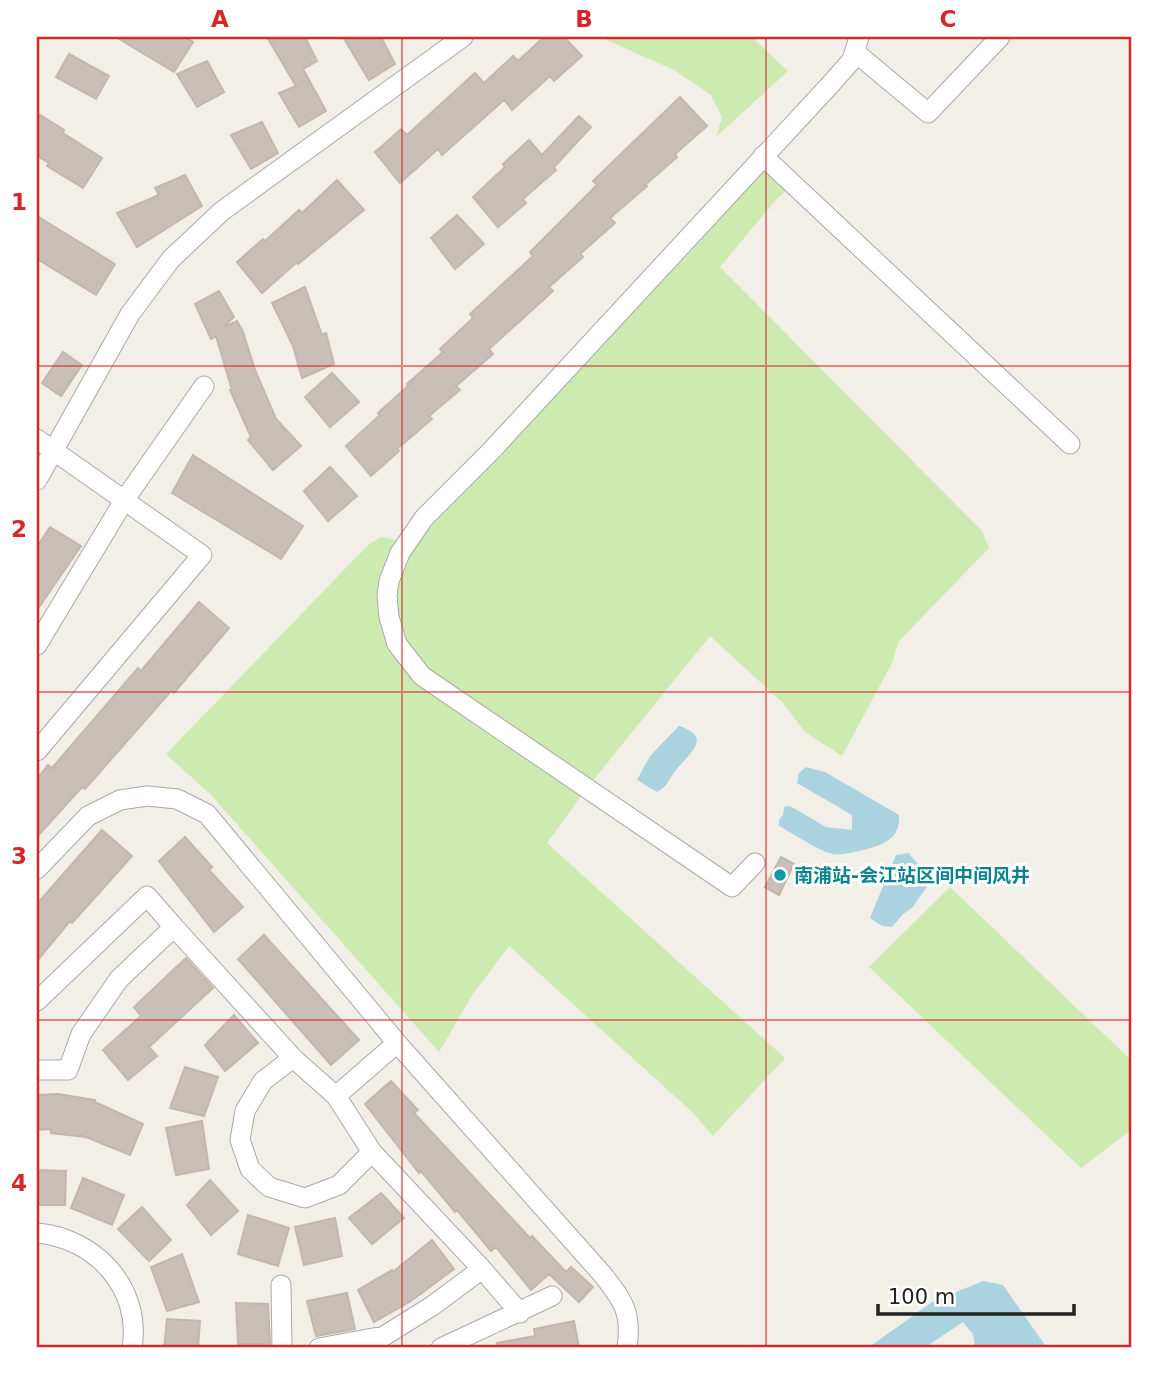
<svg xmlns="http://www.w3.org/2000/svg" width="1168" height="1385" viewBox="0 0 1168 1385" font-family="'DejaVu Sans','Noto Sans SC',sans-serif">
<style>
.grass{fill:#cdebb0}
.water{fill:#aad3df}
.building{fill:#c7bfb8;stroke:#c4b6ab;stroke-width:2}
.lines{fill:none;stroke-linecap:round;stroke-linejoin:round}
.minor-casing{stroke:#a9a9a9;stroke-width:21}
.minor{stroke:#fff;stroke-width:19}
.grid{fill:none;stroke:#d62828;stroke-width:2;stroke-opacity:0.55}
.culture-dot{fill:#0f9aa8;stroke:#fff;stroke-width:2.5}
.labels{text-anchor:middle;stroke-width:6;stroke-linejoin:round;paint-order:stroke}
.culture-label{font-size:19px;font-weight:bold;fill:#0d838f;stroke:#fff;text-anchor:start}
.neatline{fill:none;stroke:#d62828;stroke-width:2.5}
.grid-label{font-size:23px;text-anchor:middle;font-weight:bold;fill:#d62828}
</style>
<rect width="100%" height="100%" fill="#f2efe9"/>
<!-- grass -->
<path class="grass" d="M600,37h152l36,34 -72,66 6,-20 -11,-22 -37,-25z
M763,156l30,28 -18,17 -55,66 262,264 7,17 -90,93 -7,22 -50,93 -37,-24 -22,-29 -73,-67 -123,152 -40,55 238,215 -72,78 -22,-25 -182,-165 -36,48 -34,58 -228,-257 -45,-41 202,-209 13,-8 26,5z
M950,887l181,173v70l-50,38 -212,-201z"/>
<!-- water -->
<path class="water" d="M679,726c35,11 10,28 -4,45 -7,9 -8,16 -18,21l-20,-12 13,-24z
M806,767l19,5 74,43c2,26 -20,31 -40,36 -8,1 -18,5 -27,3 -15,-4 -38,-20 -53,-28v-6l4,-5 1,-8 6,-1 36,21 26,3v-15l-55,-32 2,-10z
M909,853c5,9 15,15 22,24v4l-19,27 -9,6 -11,13 -10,-1 -12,-8 26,-63z
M983,1281l20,4 44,63h-72l-2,-14 -10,-12 -39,26h-56l64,-46z"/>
<!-- building -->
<path class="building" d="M116,37h69l8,5 -19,30z
M267,37h38l12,24 -14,8 23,42 -27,16 -20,-34 17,-7z
M343,37h38l14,27 -26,16z
M544,37h20l18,19 -28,25 -4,-5 -38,34 -8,-10 -62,55 -4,-6 -38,34 -25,-31 26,-23 6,6 68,-62 9,10 29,-27 5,5z
M69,54l40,22 -13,23 -40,-22z
M207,61l17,31 -27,15 -20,-33z
M680,97l27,29 -32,28 2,3 -32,28 2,1 -37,32 5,5 -35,31 3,3 -34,30 4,4 -64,58 4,5 -37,32 4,4 -31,26 3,3 -35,30 2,2 -28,25 -25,-30 34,-31 -2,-2 30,-27 -1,-2 36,-32 -3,-3 33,-31 -3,-4 63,-58 -3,-4 67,-67 -4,-4z
M37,113l27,17 -1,3 39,25 -19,30 -36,-22 2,-3 -12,-7z
M579,116l12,11 -37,40 2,3 -33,29 3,4 -28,24 -25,-30 32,-30 -2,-3 26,-24 13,15z
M262,122l16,31 -27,16 -20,-34z
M185,175l17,31 -65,41 -20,-34 42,-18 -4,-7z
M337,180l27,30 -66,54 -1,-2 -35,31 -25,-31 26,-23 2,2 34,-31 3,3z
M457,215l27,29 -29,25 -24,-31z
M37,216l78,48 -19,31 -59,-36z
M305,287l17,48 4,-2 8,31 -32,14 -9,-32 -21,-43z
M219,291l15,26 -9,8 1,1 11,-5 6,11 12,38 21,49 25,27 -28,24 -25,-30 3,-3 -21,-47h2l-16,-54 -5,3 -16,-35z
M63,352l19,13 -21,31 -19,-13z
M332,373l27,29 -29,25 -25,-30z
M193,455l110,71 -22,33 -109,-66z
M330,467l27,29 -29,25 -24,-30z
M50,527l31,19 -44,64v-63z
M199,602l30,26 -55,65 -3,-2 -86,98 -3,-2 -45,50v-58l11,-14 4,3 86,-100 3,3z
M102,830l30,26 -60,67 -2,-2 -33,40v-57z
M185,837l27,30 -3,3 34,37 -29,25 -55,-71z
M781,857l13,7 -15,31 -14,-8z
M264,935l95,105 -28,25 -93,-106z
M186,958l27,30 -64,59 8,9 -29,24 -25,-30 38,-34 -7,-9z
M234,1015l24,28 -33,28 -20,-26z
M185,1067l33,10 -14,39 -34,-8z
M391,1081l27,29 -4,3 116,125 2,-2 34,36 5,-5 22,20 -14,15 -30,-28 -18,16 -35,-43 -5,4 -34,-41 -2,2 -34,-41 -2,2 -54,-69z
M58,1094l37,6v2l48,22 -13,31 -44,-18 -35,-4v-4l-14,1v-35z
M202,1121l7,48 -33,6 -10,-47z
M37,1170l29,1 -1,34h-28z
M83,1178l41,17 -12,30 -41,-17z
M210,1180l28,31 -27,24 -24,-30z
M381,1193l23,25 -32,26 -23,-26z
M142,1207l29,33 -22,21 -31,-32z
M248,1215l41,13 -11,38 -40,-12z
M335,1218l7,38 -38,9 -9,-38z
M432,1240l22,29 -43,32 -37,21 -16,-32 34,-20 1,2z
M182,1254l17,48 -32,9 -16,-44z
M347,1293l8,36 -39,7 -9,-35z
M236,1303l32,1 2,40h-32z
M167,1319l33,2 -2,27h-34z
M574,1321l5,27h-81l-1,-5 38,-7 -1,-7z"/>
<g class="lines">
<!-- minor casing -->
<g class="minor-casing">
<path id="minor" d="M855,52l73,61 72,-76
M763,156l307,288
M37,439l165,116 -165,196
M37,480l93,-166 41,-55 51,-48 241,-174
M37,645l88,-146 79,-113
M755,863l-23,24 -310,-211 -25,-32 -8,-27 -2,-21 2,-15 11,-28 24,-35 67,-67 338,-365 23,-26 7,-23
M37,869l51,-53 32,-16 27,-4 30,3 30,15 190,229 206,232c21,27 29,38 24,73
M174,927l119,131 43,38 36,56 110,117 38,44
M37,1001l110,-105 27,31 -55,52 -38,55 -13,36h-31
M293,1058l-30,23 -18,30 -5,29 10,29 19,18 36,11 34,-13 33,-33
M336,1096l61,-53
M37,1233c58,5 105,55 95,115
M281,1285l1,63
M319,1348l65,-12 48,-30 50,-37
M441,1348l111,-52"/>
</g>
<!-- minor -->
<use href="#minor" class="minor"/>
</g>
<!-- grid -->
<path class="grid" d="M402,37v1311M766,37v1311M37,366h1094M37,692h1094M37,1020h1094"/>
<!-- markers -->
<circle class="culture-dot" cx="780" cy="875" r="7"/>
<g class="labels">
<!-- culture labels -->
<g class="culture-label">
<text x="794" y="882">南浦站-会江站区间中间风井</text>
</g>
</g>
<!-- border -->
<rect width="1168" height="1385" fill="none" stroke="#ffffff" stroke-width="77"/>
<!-- scale -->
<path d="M878 1304v10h196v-10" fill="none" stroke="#222222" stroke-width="3.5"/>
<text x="888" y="1304" font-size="21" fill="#222222" stroke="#ffffff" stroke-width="5" paint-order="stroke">100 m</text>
<rect x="38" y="38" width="1092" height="1308" class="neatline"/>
<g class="grid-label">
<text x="220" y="27">A</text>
<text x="584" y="27">B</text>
<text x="948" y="27">C</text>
<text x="19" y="210">1</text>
<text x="19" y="537">2</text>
<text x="19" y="864">3</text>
<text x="19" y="1191">4</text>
</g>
</svg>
